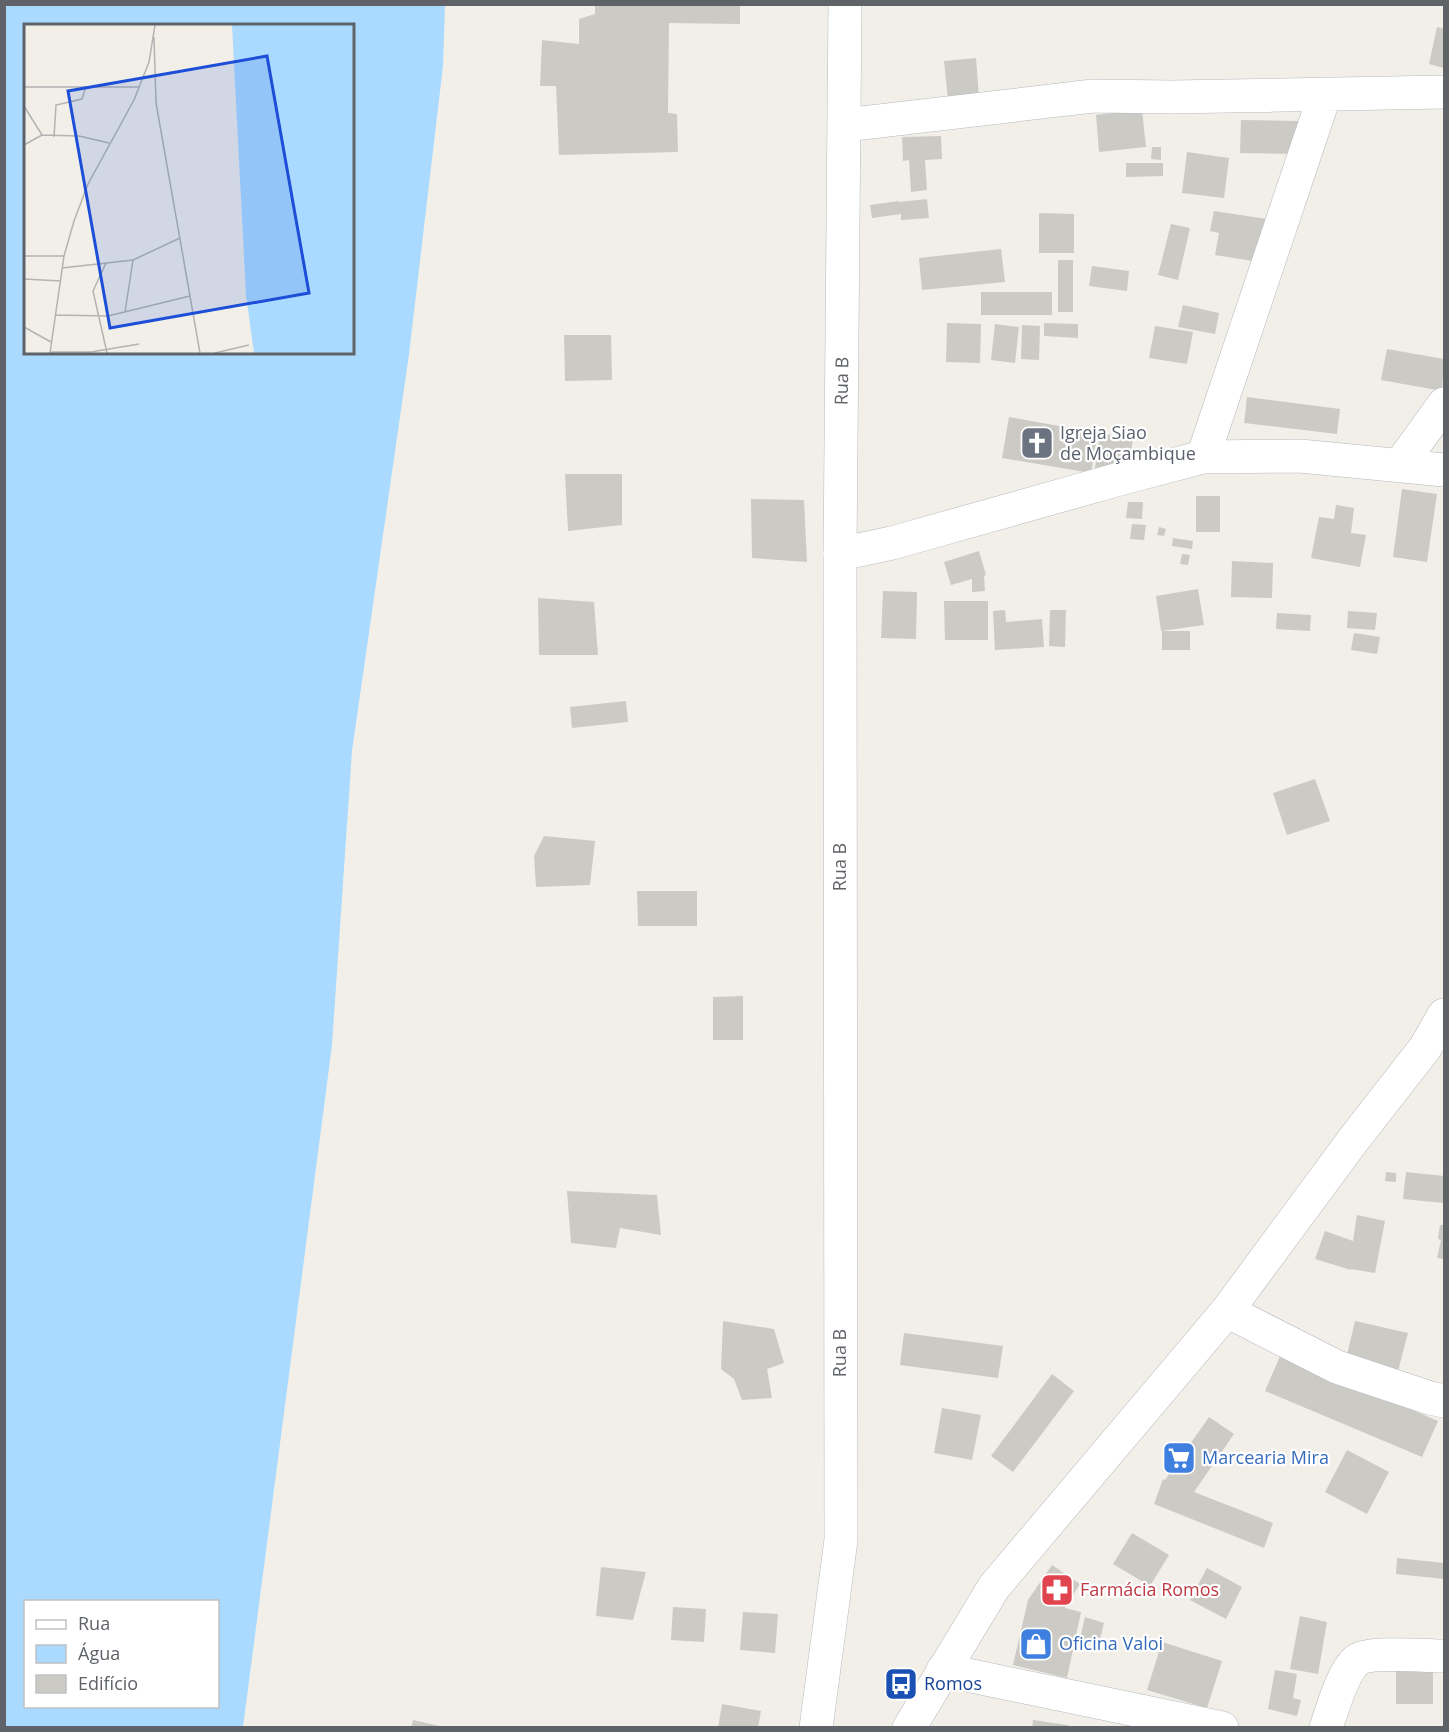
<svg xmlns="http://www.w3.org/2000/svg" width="1449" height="1732" viewBox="0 0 1449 1732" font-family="'Open Sans',sans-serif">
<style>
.water{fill:#aadaff;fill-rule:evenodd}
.building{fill:#cccac5}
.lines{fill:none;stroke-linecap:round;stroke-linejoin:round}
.minor-casing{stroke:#b5b8bc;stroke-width:34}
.tertiary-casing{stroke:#b5b8bc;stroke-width:34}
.secondary-casing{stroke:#b6babf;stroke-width:34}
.minor{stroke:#fff;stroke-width:33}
.tertiary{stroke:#fff;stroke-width:33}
.secondary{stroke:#fff;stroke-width:33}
.labels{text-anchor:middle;stroke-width:4.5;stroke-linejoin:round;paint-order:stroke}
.street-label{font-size:18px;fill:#5f6368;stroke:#fff}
.worship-label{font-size:18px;fill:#5b616d;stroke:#fff;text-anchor:start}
.shop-label{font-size:18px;fill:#366cbe;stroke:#fff;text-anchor:start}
.health-label{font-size:18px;fill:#be3a42;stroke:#fff;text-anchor:start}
.transit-label{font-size:18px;fill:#164399;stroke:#fff;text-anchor:start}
.inset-road{fill:none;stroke:#b3b3b1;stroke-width:1.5}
.view{fill:#1d4ed8;fill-opacity:0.15;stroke:#1d4ed8;stroke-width:3}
.inset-edge{fill:none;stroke:#5f6368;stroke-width:3}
</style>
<rect width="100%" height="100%" fill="#f1efe8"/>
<!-- water -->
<path class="water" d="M5,4l440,1 -2,61 -34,288 -57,397 -20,294 -89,682h-238zM26,26h326v326h-326zM26,1602h192v104h-192z"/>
<!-- building -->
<path class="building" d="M595,4h145v20l-71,-1 -1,90 9,1 1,38 -119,3 -3,-69h-16l2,-46 37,4v-25l16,-5z
M1437,27l7,2v39l-15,-4z
M976,58l3,40 -31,2 -4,-39z
M1142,110l4,37 -47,5 -3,-37z
M1241,120l57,1v33l-58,-1z
M941,136l1,23 -17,1 2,30 -16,2 -2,-32 -6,1 -1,-24z
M1152,147h9v13l-10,-1z
M1187,152l42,6 -5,40 -42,-5z
M1126,163h37v13l-37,1z
M927,199l2,19 -28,2v-6l-29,4 -2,-13 29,-4 1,7 -1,-6z
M1214,211l53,8 -8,43 -44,-7 4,-22 -9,-2z
M1039,213l35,1v39h-35z
M1171,224l19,4 -12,52 -20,-5z
M1001,249l4,33 -83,8 -3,-32z
M1058,260h15v52h-15z
M1092,266l37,5 -2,20 -38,-5z
M981,292h71v23h-71z
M1183,305l36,8 -4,21 -37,-7z
M947,323l34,1 -1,39 -34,-1z
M1044,323l34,1v14l-34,-2z
M995,324l24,3 -4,36 -24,-3z
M1022,325l18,1 -1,34 -18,-1z
M1155,326l38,6 -6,32 -38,-6z
M564,335h47l1,45 -47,1z
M1387,349l57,10 -2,32 -61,-11z
M1247,397l93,12 -3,25 -93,-11z
M1009,417l89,16 -7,40 -89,-15z
M1100,433l33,6 -5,34 -33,-5z
M565,474h57v51l-54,6z
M1402,489l35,5 -10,68 -34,-5z
M1196,496h24v36h-24z
M751,499l53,1 3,62 -55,-4z
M1128,502h15l-1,17 -16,-1z
M1336,505l18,3 -3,25 15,2 -6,32 -49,-9 8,-41 15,2z
M1132,524l14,1 -2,15 -14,-1z
M1159,527l7,2 -2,7 -7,-1z
M1173,538l20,3 -1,8 -20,-3z
M979,551l7,24 -2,1 1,15 -13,1v-13l-21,6 -7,-23z
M1182,554l8,1 -2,10 -8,-1z
M1232,561l41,2 -1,35 -41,-1z
M1198,589l6,36 -43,6 -5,-35z
M883,591l34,1 -1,47 -35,-1z
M538,598l56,4 4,53h-59z
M944,601h44v39h-43z
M1005,610l1,12 36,-3 2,28 -49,3 -2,-39z
M1050,610h16l-1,37 -16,-1z
M1348,611l29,2 -2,17 -28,-2z
M1277,613l34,2 -1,16 -34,-2z
M1162,631h28v19h-28z
M1354,633l26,4 -3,17 -26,-4z
M626,701l2,21 -56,6 -2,-21z
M1315,779l15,42 -43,14 -14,-42z
M544,836l51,5 -5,44 -54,2 -2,-31z
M637,891h60v35h-59z
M743,996v44h-30v-43z
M1386,1172l10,1v9l-11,-1z
M1406,1172l38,4v27l-41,-4z
M567,1191l90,4 4,40 -41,-7 -4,20 -45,-5z
M1357,1215l28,6 -10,52 -24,-4v1l-36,-11 10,-28 28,10z
M1440,1225h4v34l-7,-1 4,-18 -3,-1z
M723,1321l51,8 10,34 -17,6 5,29 -30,2 -8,-21 -13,-10z
M1355,1321l53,12 -10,38 -52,-12z
M904,1333l99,13 -5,32 -98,-13z
M1281,1354l157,67 -16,36 -157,-66z
M1052,1374l22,17 -61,81 -22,-16z
M942,1408l39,7 -9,45 -38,-7z
M1209,1417l25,17 -40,58 79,31 -9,25 -110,-44 9,-25 2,1z
M1347,1450l42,22 -22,42 -42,-22z
M1132,1533l37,22 -19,31 -37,-22z
M1397,1558l47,5v16l-48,-5z
M1052,1565l28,19 -15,24 16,4 -14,66 -54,-13 15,-65z
M601,1567l45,5 -13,48 -37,-4z
M1207,1568l35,19 -16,32 -36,-19z
M673,1607l33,2 -2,33 -33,-2z
M743,1612l35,2 -3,39 -35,-3z
M1300,1616l27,6 -9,52 -28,-5z
M1085,1617l19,6 -5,20 -19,-5z
M1162,1642l60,19 -15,47 -60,-18z
M1396,1667h37v37h-37z
M1275,1670l22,4 -4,24 8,2 -4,16 -29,-7z
M722,1704l39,7 -3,17h-40z
M413,1720l31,7v1h-33z
M1033,1720l34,5 7,3h-42z"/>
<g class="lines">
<!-- minor casing -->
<g class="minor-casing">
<path id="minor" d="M845,125l248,-29 79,1 272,-5
M1203,457l122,-363
M1400,465l44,-61
M840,554l52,-11 231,-65 80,-21 97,-1 144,14
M1227,1311l110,56 93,31 14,3
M943,1670l279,58
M1326,1728c6,-18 17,-57 31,-68 13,-9 69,-4 87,-4"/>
</g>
<!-- tertiary casing -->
<g class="tertiary-casing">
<path id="tertiary" d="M909,1728l85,-141 233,-276 127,-172 71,-91 19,-33"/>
</g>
<!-- secondary casing -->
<g class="secondary-casing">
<path id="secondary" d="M816,1728l25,-188 -1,-986 5,-550"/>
</g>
<!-- minor -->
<use href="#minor" class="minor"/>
<!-- tertiary -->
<use href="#tertiary" class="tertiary"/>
<!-- secondary -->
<use href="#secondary" class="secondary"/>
</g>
<!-- icons -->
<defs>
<g id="church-square" transform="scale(1.725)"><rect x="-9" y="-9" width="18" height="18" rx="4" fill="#6b7280" stroke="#fff"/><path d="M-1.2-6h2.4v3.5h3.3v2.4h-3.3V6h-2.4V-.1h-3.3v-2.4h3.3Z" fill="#fff"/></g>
<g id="supermarket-square" transform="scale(1.725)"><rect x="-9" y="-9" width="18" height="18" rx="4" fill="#3f7fe0" stroke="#fff"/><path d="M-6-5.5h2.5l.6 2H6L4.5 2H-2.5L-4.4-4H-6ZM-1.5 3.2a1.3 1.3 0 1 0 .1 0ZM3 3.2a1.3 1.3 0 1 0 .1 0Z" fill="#fff"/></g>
<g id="pharmacy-square" transform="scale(1.725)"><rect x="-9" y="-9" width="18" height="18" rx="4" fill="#e0444e" stroke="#fff"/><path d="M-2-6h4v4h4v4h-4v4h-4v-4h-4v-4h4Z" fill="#fff"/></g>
<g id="shop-square" transform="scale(1.725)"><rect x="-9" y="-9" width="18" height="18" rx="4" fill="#3f7fe0" stroke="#fff"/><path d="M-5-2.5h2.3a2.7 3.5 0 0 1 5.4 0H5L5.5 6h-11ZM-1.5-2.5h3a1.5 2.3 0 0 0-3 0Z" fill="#fff"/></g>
<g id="bus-square" transform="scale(1.725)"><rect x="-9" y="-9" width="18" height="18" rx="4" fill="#1a4fb4" stroke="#fff"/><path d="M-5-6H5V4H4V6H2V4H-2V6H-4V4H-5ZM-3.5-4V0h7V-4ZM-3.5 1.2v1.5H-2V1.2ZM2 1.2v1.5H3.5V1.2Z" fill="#fff"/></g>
</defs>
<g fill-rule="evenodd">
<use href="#church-square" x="1037" y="443"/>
<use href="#supermarket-square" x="1179" y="1458"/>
<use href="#pharmacy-square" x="1057" y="1590"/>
<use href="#shop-square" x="1036" y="1644"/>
<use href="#bus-square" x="901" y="1684"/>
</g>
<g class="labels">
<!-- street labels -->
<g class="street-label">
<text transform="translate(842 381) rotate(-89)" y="6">Rua B</text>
<text transform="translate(840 867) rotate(-90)" y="6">Rua B</text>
<text transform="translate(840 1353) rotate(-90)" y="6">Rua B</text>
</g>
<!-- worship labels -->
<g class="worship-label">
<text x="1060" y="439">Igreja Siao<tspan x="1060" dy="21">de Moçambique</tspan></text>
</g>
<!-- shop labels -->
<g class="shop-label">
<text x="1202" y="1464">Marcearia Mira</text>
<text x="1059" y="1650">Oficina Valoi</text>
</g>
<!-- health labels -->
<g class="health-label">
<text x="1080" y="1596">Farmácia Romos</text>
</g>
<!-- transit labels -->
<g class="transit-label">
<text x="924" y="1690">Romos</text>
</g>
</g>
<!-- overview -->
<g transform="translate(24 24)">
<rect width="330" height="330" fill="#f1efe8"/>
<path d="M208,1h122v328h-100l-8,-58z" fill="#aadaff"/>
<path class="inset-road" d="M130,13l2,66 44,250M0,63h115M0,82l18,29 37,1 30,7M30,113l2,-32 26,-6 4,-13M0,121l18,-10M0,232h40M82,239l-13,28 14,62M38,244l71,-8 47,-22M0,255l37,2M101,288l8,-52M32,291l52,1 82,-20M0,303l27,15M26,328h41l48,-8M26,329l14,-97 10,-35 14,-37 46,-84 15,-38 6,-37M191,329l34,-8"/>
<path class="view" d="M243,32l42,237 -199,35 -42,-237z"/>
<rect width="330" height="330" class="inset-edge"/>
</g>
<!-- border -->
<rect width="1449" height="1732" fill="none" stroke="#5f6368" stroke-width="12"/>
<!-- legend -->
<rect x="24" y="1600" width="195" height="108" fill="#ffffff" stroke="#bfc1c3" stroke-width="1.5"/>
<rect x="36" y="1620" width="30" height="9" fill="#ffffff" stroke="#bfc1c3" stroke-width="1.5"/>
<text x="78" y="1630" font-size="18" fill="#5f6368">Rua</text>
<rect x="36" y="1645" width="30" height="18" fill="#aadaff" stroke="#bfc1c3" stroke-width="1.5"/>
<text x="78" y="1660" font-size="18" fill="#5f6368">Água</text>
<rect x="36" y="1675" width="30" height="18" fill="#cccac5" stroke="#bfc1c3" stroke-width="1.5"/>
<text x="78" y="1690" font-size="18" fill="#5f6368">Edifício</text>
</svg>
